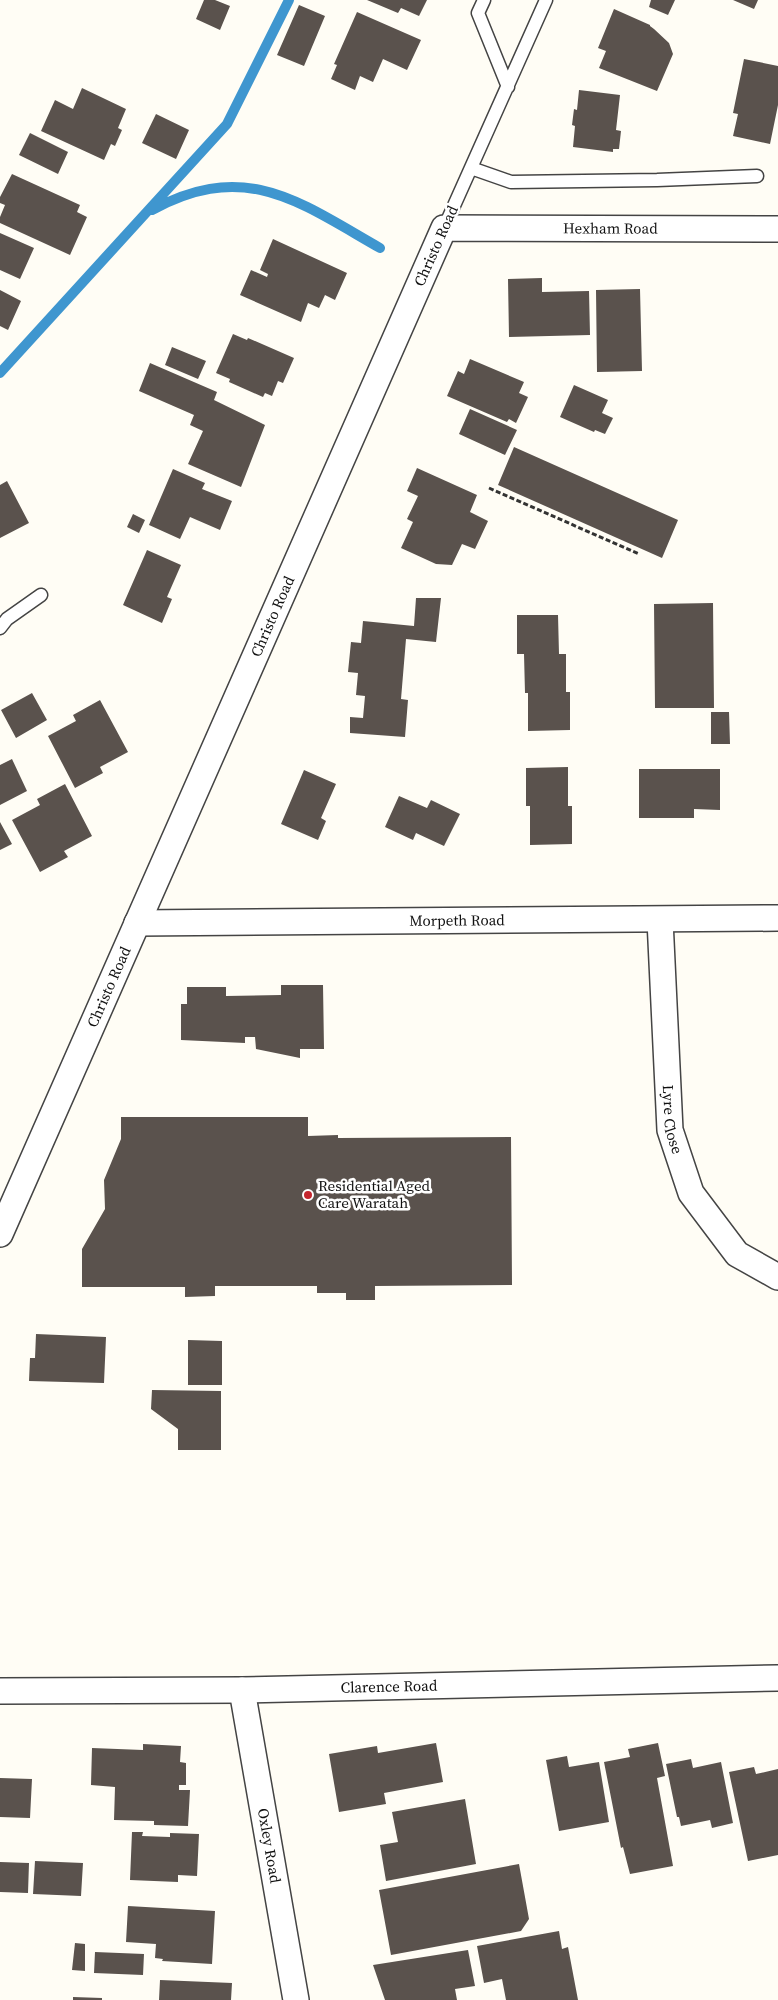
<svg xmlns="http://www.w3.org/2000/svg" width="778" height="2000" viewBox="0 0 778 2000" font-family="'Source Serif 4',serif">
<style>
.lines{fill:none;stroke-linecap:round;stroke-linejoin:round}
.stream{stroke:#3f96cf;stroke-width:10}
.building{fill:#5a524d}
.lane-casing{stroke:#444;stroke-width:15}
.street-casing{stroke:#444;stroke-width:28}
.path{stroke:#333;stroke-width:3;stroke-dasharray:5 2.5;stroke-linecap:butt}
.lane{stroke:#fff;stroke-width:12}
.street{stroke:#fff;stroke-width:25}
.poi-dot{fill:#c4262e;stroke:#fff;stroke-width:2}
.labels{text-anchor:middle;stroke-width:5;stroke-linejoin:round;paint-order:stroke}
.street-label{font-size:15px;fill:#111;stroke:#fff}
.poi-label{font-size:15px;fill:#111;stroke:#fff;text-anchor:start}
</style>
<rect width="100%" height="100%" fill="#fffdf5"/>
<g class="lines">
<!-- stream -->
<path class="stream" d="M152,210c94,-51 147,-8 228,38
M0,373l227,-249 62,-124"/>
</g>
<!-- building -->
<path class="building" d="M204,0h11l15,6 -10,24 -24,-11z
M367,0h60l-8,16 -18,-8 -3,5z
M651,0h24l-7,15 -19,-8z
M733,0h25l-4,9z
M299,5l26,11 -21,50 -27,-11z
M614,9l36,16v1l4,3 15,14 4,11 -16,37 -58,-23 7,-17 -8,-3z
M357,12l64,28 -14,30 -24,-11 -10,23 -13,-6 -5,14 -24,-11 6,-14 -3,-1z
M744,59l34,7v39l-8,39 -37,-8 5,-22 -5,-1z
M82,88l44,21 -8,19 4,2 -7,16 -4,-2 -7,16 -63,-29 14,-31 18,9z
M579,90l41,5 -4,35 5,1 -2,18h-6v3l-40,-5 2,-21 -3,-1 2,-16 3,1z
M156,114l33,16 -13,29 -34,-16z
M30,133l38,19 -10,22 -39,-19z
M12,174l68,31 -3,7 10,5 -17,38 -70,-32v-6l5,-12 -5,-2v-6z
M0,233l34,15 -14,31 -20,-9z
M273,239l74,34 -12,27 -10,-5 -6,13 -11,-5 -7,19 -61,-27 11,-25 16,7 1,-3 -8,-4z
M542,278v14l47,-1 1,44 -81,2 -1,-58z
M640,289l2,82 -45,1 -1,-82z
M0,290l21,11 -13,29 -8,-4z
M233,334l14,6 1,-2 46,20 -11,25 -5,-2 -6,15 -7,-3 -2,4 -34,-15 1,-3 -14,-6z
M172,347l34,14 -8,18 -33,-14z
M470,359l54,23 -5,11 9,4 -12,26 -7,-4 -2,3 -60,-26 11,-25 6,3z
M150,363l67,29 -3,8 51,25 -24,62 -53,-23 15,-33 -13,-6 4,-10 -55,-24z
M574,385l34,15 -6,13 11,5 -8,16 -10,-4 -1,2 -34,-15z
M470,409l47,21 -12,25 -46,-21z
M514,447l164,73 -16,38 -164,-73z
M417,468l60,27 -7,17 18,9 -13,28 -13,-5 -10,21 -16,-1 -35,-16 12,-26 -6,-3 11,-23 -11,-5z
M173,469l32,14 -3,6 30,12 -12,29 -30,-13 -10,22 -31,-14z
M7,481l22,42 -29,15v-53z
M133,514l12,6 -6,13 -12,-6z
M147,550l34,15 -14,32 5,2 -10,24 -39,-18z
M416,598h25l-5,44 -30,-3 -5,60 7,1 -3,37 -55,-4v-16l13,1 2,-22 -9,-1 2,-22 -10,-1 3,-30 10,1 2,-22 51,5z
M713,603l1,105h-59l-1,-104z
M517,615h41l1,39h7v38h4v38l-42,1v-38h-3l-1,-39h-7z
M32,693l15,27 -31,18 -15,-28z
M100,700l28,52 -28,15 3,6 -28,15 -27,-52 28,-15 -3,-6z
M711,712h18l1,32h-19z
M12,759l15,32 -27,14v-40z
M568,767v39h4v38l-42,1v-39h-4v-38z
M639,769h81v41l-26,-1v9h-55z
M304,770l32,14 -15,34 5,3 -8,19 -37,-16z
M65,784l27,52 -28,15 4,6 -28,15 -28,-52 28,-15 -3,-6z
M399,796l28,12 4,-8 29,14 -16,32 -28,-13 -3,7 -28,-13z
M0,822l12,22 -12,6z
M281,985h42l1,64h-24v9l-44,-9 -1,-12h-10v6l-64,-3v-36h6v-17h39v9l55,-1z
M121,1117h187v19l30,-1v3l173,-1 1,148 -137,1v14h-29v-7h-29v-7h-102v10l-30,1v-10h-103v-38l23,-40 -1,-29 17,-41z
M36,1334l70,3 -2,46 -75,-2 1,-23h5z
M188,1340l34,1v44h-34z
M152,1390l69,1v59h-43v-21l-27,-20z
M436,1743l7,39 -59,11 2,11 -47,8 -10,-58 48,-8 1,7z
M658,1743l7,33 -8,2 16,88 -43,8 -7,-27 -2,1 -17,-86 26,-5 -2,-8z
M143,1744l38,2 -1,16 6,1v22h-7v5h11l-2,36 -34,-1v-4l-40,-1 1,-33 -24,-2 1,-37 51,2z
M567,1756l2,11 30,-5 10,60 -50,9 -13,-71z
M691,1759l2,9 28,-6 12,61 -21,5 -2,-8 -29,6 -2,-9h-2l-11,-53z
M754,1767l2,7 22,-5v86l-30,6 -19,-89z
M0,1778l32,1 -2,39 -30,-1z
M465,1799l11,65 -90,17 -6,-36 18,-3 -6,-30z
M132,1832h11l-1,4 28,1v-4l29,1 -2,42 -19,-1v7l-48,-2z
M35,1861l48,2 -2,33 -48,-2z
M0,1862l29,1 -1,30 -28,-1z
M519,1864l10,55 -8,12 -130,24 -12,-65z
M128,1906l87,5 -3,53 -50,-3 1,-2 -8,-1 1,-14 -30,-2z
M559,1931l3,18 6,-2 10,53h-72l-4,-21 -18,4 -7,-37z
M75,1943l10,1v27l-13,-1z
M468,1950l7,36 -20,3 2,11h-72l-12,-35z
M95,1952l49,2 -1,21 -49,-2z
M160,1980l72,3 -1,17h-72z
M73,1997l29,1v2h-29z"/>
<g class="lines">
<!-- lane casing -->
<g class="lane-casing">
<path id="lane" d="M484,0l-6,13 30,74
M471,168l40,14 146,-2 100,-4
M444,228l102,-228
M0,628l7,-9 34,-24"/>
</g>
<!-- street casing -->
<g class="street-casing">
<g id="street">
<path id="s1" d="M660,920l10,210 21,63 46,61 41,23"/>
<path id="s2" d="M137,923l641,-5"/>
<path id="s3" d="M0,1234l444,-1006 334,1"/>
<path id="s4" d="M242,1690l54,310"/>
<path id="s5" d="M0,1691l242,-1 536,-12"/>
</g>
</g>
<!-- path -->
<path class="path" d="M489,488l150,66"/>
<!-- lane -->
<use href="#lane" class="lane"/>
<!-- street -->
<use href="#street" class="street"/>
</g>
<!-- markers -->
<circle class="poi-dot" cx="308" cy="1195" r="5"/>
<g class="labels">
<!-- street labels -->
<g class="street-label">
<text dy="5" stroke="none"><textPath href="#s3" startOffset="1266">Hexham Road</textPath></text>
<text transform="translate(436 246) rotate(-66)" y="5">Christo Road</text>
<text dy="5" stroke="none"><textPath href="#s3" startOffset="675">Christo Road</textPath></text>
<text dy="5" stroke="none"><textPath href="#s2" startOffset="320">Morpeth Road</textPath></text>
<text dy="5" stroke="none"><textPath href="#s3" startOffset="270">Christo Road</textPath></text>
<text dy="5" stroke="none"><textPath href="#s1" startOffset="200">Lyre Close</textPath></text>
<text dy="5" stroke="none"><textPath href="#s5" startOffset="389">Clarence Road</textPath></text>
<text dy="5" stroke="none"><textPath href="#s4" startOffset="158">Oxley Road</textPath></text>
</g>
<!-- poi labels -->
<g class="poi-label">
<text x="318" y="1191">Residential Aged<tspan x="318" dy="17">Care Waratah</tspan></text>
</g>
</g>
</svg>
